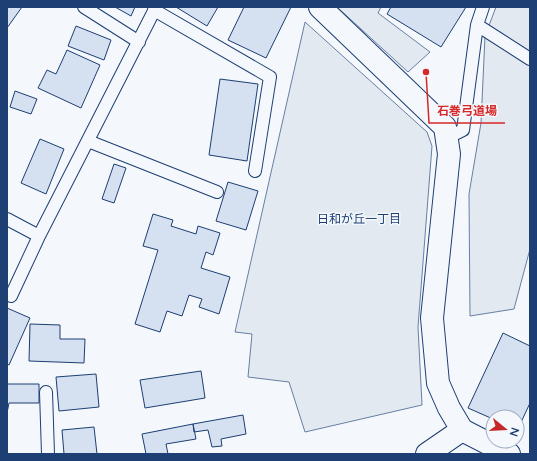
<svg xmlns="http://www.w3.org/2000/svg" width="537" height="461" viewBox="0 0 537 461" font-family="Lato,'Noto Sans JP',sans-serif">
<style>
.green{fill:#e3e9f0;stroke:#687fa3}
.building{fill:#d5e0f0;stroke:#1d3f73}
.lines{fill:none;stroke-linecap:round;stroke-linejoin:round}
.service-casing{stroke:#1d3f73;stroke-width:14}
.minor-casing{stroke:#1d3f73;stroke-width:24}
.tertiary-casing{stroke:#1d3f73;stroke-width:24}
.service{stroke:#f4f7fb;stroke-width:12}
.minor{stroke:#f4f7fb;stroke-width:22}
.tertiary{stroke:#f4f7fb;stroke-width:22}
.labels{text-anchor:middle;stroke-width:3;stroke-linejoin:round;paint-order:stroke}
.neighbourhood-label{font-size:12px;fill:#1d3f73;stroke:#f4f7fb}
.leader{fill:none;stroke:#d62828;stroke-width:1.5}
.callout-dot{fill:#d62828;stroke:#f4f7fb;stroke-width:1.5}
.callout-label{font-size:12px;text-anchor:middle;font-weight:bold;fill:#d62828;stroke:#f4f7fb;stroke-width:3;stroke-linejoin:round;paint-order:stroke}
</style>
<rect width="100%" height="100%" fill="#f4f7fb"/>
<!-- green -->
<path class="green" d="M337,7h44l-3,6 52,39 -22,20z
M496,7h34v242l-16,60 -44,7 -1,-122 12,-71 4,-87z
M305,22l122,110 5,14 -14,181 4,78 -117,27 -16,-50 -41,-5 4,-43 -17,-2z"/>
<!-- building -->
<path class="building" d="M7,7h15l-15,21z
M115,7h20l-4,9z
M176,7h42l-11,19z
M244,7h47l-25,51 -38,-18z
M391,7h75l-25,40 -54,-33z
M76,26l35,14 -7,20 -36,-14z
M67,50l33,15 -19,43 -43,-20 9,-18 9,4z
M220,79l38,5 -11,77 -38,-6z
M15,91l22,8 -6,15 -21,-7z
M40,139l24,10 -18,45 -25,-11z
M114,164l12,4 -12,35 -12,-4z
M228,182l30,9 -12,39 -30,-9z
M153,214l20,6 -2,6 25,8 2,-8 22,7 -7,22 -7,-3 -5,16 29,9 -11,37 -20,-7 3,-8 -13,-4 -7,21 -15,-5 -7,21 -25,-8 23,-74 -15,-4z
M7,308l23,10 -21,47 -2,-1z
M30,324l30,1v14h25l-1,24 -55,-2z
M503,333l27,13v57l-13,28v-14h-24v2l-25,-11z
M201,371l4,27 -60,10 -5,-28z
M96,374l3,33 -40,4 -3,-34z
M7,384h32v19h-30l-2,10z
M243,415l3,19 -25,5 1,7 -10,1 -4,-17 -14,2 -1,-8z
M193,424l3,15 -30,5 2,10h-22l-4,-20z
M94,427l3,27h-33l-2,-24z"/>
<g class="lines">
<!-- service casing -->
<g class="service-casing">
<path id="service" d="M84,7l55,35
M154,10l116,67 -15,94
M477,25l53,34
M447,138l16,-8 14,-105 6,-18
M88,141l129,51
M7,219l32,17
M7,294l4,2 28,-60 117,-229
M46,392l2,62"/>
</g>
<!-- minor casing -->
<g class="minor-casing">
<path id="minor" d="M320,7l125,120 4,27 -17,164 6,65 11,25 13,22 -35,24"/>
</g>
<!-- tertiary casing -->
<g class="tertiary-casing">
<path id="tertiary" d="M462,430l47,24"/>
</g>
<!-- service -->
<use href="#service" class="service"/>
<!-- minor -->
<use href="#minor" class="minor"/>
<!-- tertiary -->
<use href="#tertiary" class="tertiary"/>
</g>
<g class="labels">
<!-- neighbourhood labels -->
<g class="neighbourhood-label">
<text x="359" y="223">日和が丘一丁目</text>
</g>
</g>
<!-- callouts -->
<path class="leader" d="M426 72L429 123H505"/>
<circle class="callout-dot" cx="426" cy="72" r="4"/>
<g class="callout-label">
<text x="467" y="115">石巻弓道場</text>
</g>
<!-- border -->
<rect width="537" height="461" fill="none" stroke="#1d3f73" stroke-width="16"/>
<!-- north arrow -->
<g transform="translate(505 429) rotate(108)"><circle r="19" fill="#f4f7fb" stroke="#9eadc5"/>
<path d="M0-3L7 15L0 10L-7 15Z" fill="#c62828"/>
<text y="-6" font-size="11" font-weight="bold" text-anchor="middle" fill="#1d3f73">N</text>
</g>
</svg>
